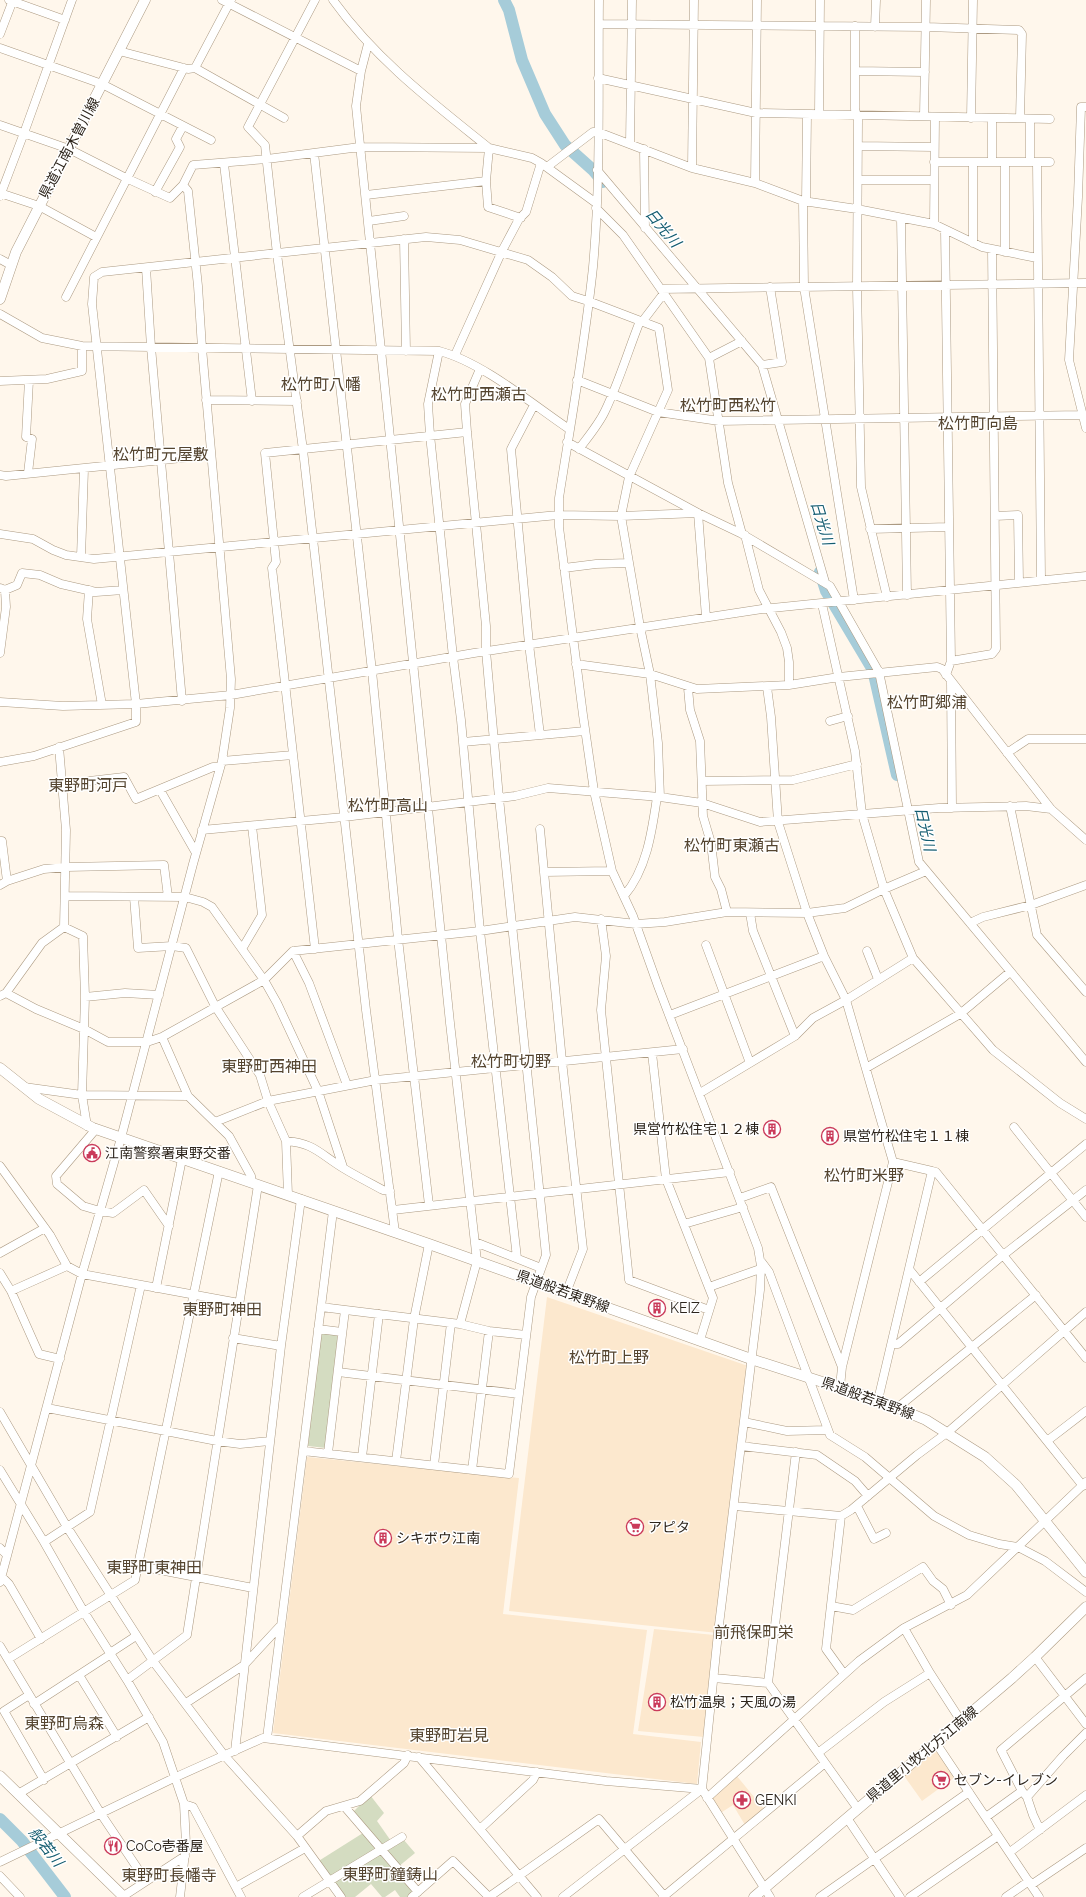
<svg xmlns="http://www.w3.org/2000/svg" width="1086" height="1897" viewBox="0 0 1086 1897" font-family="Raleway,'Noto Sans JP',sans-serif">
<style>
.built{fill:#fce8ce}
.green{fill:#d4dcc1}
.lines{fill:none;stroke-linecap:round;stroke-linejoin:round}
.river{stroke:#a6ccd9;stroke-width:12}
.minor-casing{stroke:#ac9a82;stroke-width:9}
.major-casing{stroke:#ac9a82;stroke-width:11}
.minor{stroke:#fff;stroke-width:8}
.major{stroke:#fff;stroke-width:10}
.labels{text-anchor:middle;stroke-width:3;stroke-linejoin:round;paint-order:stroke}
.street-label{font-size:14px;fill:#2d251c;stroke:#fff}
.poi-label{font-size:14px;fill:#2d251c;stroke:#fff;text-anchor:start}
.water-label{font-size:15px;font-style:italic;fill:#135c70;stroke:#fff}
.quarter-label{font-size:16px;fill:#54442f;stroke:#fff}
</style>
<rect width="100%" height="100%" fill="#fff7ec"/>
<!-- built -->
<path class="built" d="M547,1297l204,70 -33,266 -209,-22z
M307,1457l212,21 -16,136 144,16 -14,104 68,8 -4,42 -424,-51z
M654,1629l60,6 -10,102 -66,-6z
M936,1747l19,30 -33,24 -20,-28z
M736,1775l28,34 -19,16 -12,-20 -14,9 -9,-15z"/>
<!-- green -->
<path class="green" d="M320,1332l18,2 -12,114 -18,-2z
M370,1795l14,18 -7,8 14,20 -10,8 -29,-36z
M363,1833l15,17 -48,28 -13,-16z
M403,1839l12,14 -17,14 -14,-16z
M381,1853l34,39 -6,5h-9l-5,-7 -10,7h-3l-11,-13 -16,13h-11l-12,-15z"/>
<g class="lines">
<!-- river -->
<path class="river" d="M504,0l5,10 13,50 23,54 20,31 28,25 10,12
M820,572l6,19 47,79 24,105
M0,1819l22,22 43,56"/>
<!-- minor casing -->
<g class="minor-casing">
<path id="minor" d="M9,0l56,20
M222,0l139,71
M315,0l-67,127 17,18 12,109 26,196 63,560 29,222
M333,0c42,59 100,103 156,148l-3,33 -120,14
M599,0c-1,89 2,178 -6,267 -8,77 -22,154 -34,231v29l24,188 11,76 18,80 21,45 25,70 100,262 3,18 -1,24 -42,343 -16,156 68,108
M599,24l327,3 93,3 3,4 -2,84
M855,26v83l3,11 -1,167 4,200 26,110
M875,27l1,-27
M0,34l13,-34
M368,44l-7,27 -5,35 94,917 27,238 -17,63
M0,48l102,36 109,56
M119,51l69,18 7,-1 36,-68
M195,68l89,50
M855,71l70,1
M598,78l158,35 294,6
M1086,107h-5l-3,90 -9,163 17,68
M819,114l1,-114
M924,116l2,-116
M971,118l2,-118
M0,125l69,24 57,29 44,20 13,-13 10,-20 74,-6 93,-12 129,1 43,10 9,5 55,40
M630,144l2,-144
M858,146l76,1
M644,149l1,79
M314,153l58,518 26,268 31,266
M934,162h116
M992,162v-44
M1030,162v-43
M1037,162l4,418
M224,164l28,237
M547,167l46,-35h5l94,36 63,15 48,18 54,8 77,15 48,23 55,11
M692,168l2,-168
M597,170l165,195 63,217
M858,180h76
M486,181l2,26 33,11
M755,183l2,-183
M155,192l25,-45 -4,-8 7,-13
M0,193l39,13 57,31
M0,196l24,-63 48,-133
M803,201l1,86 50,313
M806,202l1,-88
M596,208l27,27 86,123 19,125 14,51
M901,218l6,377
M369,221l35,-5
M934,224l1,-107
M945,230l6,431 -5,14
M404,239l2,112
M973,243v-81
M1005,252v-90
M0,259l11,6
M146,268l5,79 31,354
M661,289l425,-6
M66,297l118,-229
M0,314l42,24 40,8 357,5c43,11 93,53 130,78
M642,322l22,-29
M439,351l-11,53 2,31 23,222 8,63 19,211 37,327
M455,355l47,-104 17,-32 7,-7 15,-49
M709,358l33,-17
M762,365l20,-3 -12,-75
M577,380l81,32 61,9 363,-6
M0,381l47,-2 35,-8v-25
M206,400l91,1
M534,405l-23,44 18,195 11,91
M567,442l131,71 44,21 88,52 49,86 40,190 167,200
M579,449c9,-12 20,-25 26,-38 14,-29 23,-60 35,-90
M28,473l4,-34 -6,-2 3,-57
M0,475l6,1 205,-21
M995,516l23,-1 1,67
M870,529l79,-2
M0,534l33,5 20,11 13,5 28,4 464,-44 63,1 77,-3 8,104
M745,535l14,55 22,42 6,16 2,14v23
M81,557l3,-88
M564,568l32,-4 32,-1
M0,588l5,2 12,-5 5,-12 18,2 21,9 35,8 27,-2
M89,590l-2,29 15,86
M822,604l33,147 7,63 22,75 29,69
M0,653l6,-46 -1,-17
M951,661l41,-7 4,-5 -4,-400
M576,664l74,10 47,15 92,-4 50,-8 98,-10 5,2 109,140 35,31
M951,681l1,127
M767,687l4,30 7,105 29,91 17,43 22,44 47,162 -51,205 -2,20
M688,688l2,22 10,31 3,75 8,27 4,34 6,12 6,23
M0,702l63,4 73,-2 95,-9 243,-42 288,-44 324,-33
M830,721l18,-5
M463,742l122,-11
M1007,753l21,-14h58
M222,761l71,-6
M0,762l34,-6 102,-34v-18l-44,-400 2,-27 8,-5 324,-35 34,3 68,20 24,17 20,19 16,5 71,27 9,62 -39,87 -8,39 19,111 10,47 8,69 2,54
M89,781l35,-4 12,22 77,-32h7
M702,781l91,-1 64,-16
M160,790l36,63
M1010,806l27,129 49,57
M540,829l4,43
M202,830l142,-13 124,-15 47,-6 33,-8 112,9 42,6 58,19 179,-14 87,-2 25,3
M0,841h2l5,40
M0,885l7,-4 37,-12 23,-2 97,-2 4,32
M65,896l120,1 18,5 9,5 52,73 13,23 41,88 25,76
M624,896c23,-27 28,-65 33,-99
M134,897l4,51 34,-2 14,2 29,58 45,69 8,26 18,40 2,54
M750,913l3,18 42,105
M601,919l5,37 -5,54 28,270 80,30
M970,923l13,-6 48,-12 55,-20
M64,927l19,9 2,61 -3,98 5,31
M706,945l44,118
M242,949l20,-34 -10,-89
M315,949l-43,-381 4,-6 -11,-109 202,-21
M293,951l16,32 38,102
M867,951l11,28
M6,993l30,16 48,20 24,13h39l15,-5 102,-57 29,-29 187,-20 95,-14 61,7 29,-2 62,-10 80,1 38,-5 39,-19 42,-18
M0,996l6,-3 36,-50 22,-16 2,-97 -7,-83
M85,997l40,-4 34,2
M670,1015l154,-59
M162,1037l26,59 41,40 22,40 1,7
M652,1053l14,126 47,119 -13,42
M866,1068l94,-54 50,-42
M24,1087l58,8 106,1
M700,1093l95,-57 18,-18 33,-18 67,-42 80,92 67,53 26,16
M215,1122l53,-21 108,-21 307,-31
M1014,1127l72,90
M96,1129l-40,47 1,8 26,22 17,5 13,2 31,-23 25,36
M286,1141c28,2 34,13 57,27 13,8 27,15 40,22l7,1
M893,1162l39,9
M0,1166l50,69 17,31 15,8 157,29
M740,1198l31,-11 71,180
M393,1210l337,-38
M684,1224l59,-17
M475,1242l66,26
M0,1253l45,-25
M760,1260l9,12 61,163 35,22 69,59 35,19 30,9 19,3 27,14 41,31
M909,1269l174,217
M0,1273l11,18 28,63 21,5
M919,1282l167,-138
M709,1287l51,-18
M156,1288l26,-129
M11,1291l56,-25
M566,1293l17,-44 -21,-188 -18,-189 68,-1
M321,1307l139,17 29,7 37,4
M318,1329l24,3
M233,1338l48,8
M892,1344h6l104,-88 84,-66
M338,1372l181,22
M878,1400l54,-229 4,1 150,186
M47,1408l170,33 23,3 30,-3
M897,1408l139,-113
M0,1412l67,115 86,134 71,94 73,81 44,61
M744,1422l43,9 40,-1
M1047,1441l39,-30
M741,1446l76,9 38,26 13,15
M303,1451l206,23 22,-177 15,-42 -47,-457 -13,-147v-25l-19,-194 -2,-28 15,-35
M796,1452l-28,231 90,126
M328,1453l17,-143
M362,1457l17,-143
M396,1461l18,-142 15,-75
M434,1465l17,-142
M0,1470l44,72 40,70 43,68 36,62 21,62 2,40 -6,53
M472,1470l17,-139
M735,1506l106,10 10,-6 66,-55 31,-23 138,-120
M857,1506l17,33 12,-6
M841,1516l-15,133 18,25
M44,1542l46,-30 51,-227
M0,1548l7,7
M139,1566l114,22
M1,1576l8,8 32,55
M0,1582l82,-308 39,-136 72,-274 29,-103 8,-53 1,-29 -29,-331 -4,-62 -10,-95 -5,-6
M831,1606l22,4 70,-43 10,14 10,8 8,16
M904,1628l26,45 31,48
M0,1646l101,168 45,67
M110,1653l26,-17
M1035,1657l51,67
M8,1659l127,-79 84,-409
M79,1675l38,62
M714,1678l54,5
M127,1680l60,-45 71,-450
M29,1695l-25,16 40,69
M186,1703l58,-38 37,-40
M34,1704l77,-50
M267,1738l66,-527
M936,1743l103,154
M235,1751l46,-405 20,-147
M818,1753l66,-51 46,-29
M419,1757l118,140
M1022,1791l-21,-41 85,-72
M18,1794l131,-77
M1027,1797l6,18 7,15
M707,1798l152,-137 45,-33 63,-33 119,-113
M184,1804l9,3 48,90
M344,1806l74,86
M986,1817l36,-26 5,6 36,-41 23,-23
M847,1818l53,79
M480,1829l53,-49 4,-8
M297,1836l29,-25 34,-10 44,-38 4,-8
M1010,1852l76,-57
M0,1862l176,-85 87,-39 343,43 96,8
M0,1876l20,21
M1031,1885l55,-37
M236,1887l69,-39
M122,1897l63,-41
M303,1897l99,-60
M412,1897l41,-36 36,36
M489,1897l110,-78 66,78
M563,1897l139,-108
M663,1897l162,-134
M820,1897l149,-105
M910,1897l88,-61
M1006,1897l23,-16"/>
</g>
<!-- major casing -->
<g class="major-casing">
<path id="major" d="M0,299l16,-47 129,-252
M0,1068l39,31 54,29 336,116 322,115 127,41 48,20 59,37 31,28 70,87
M0,1776l124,121
M754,1897l258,-219 23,-21 51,-50"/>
</g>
<!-- minor -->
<use href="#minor" class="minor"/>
<!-- major -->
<use href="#major" class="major"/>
</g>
<!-- icons -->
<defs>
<g id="building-ring" transform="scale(0.9)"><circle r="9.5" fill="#fff" stroke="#ca3a5a" stroke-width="1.5"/><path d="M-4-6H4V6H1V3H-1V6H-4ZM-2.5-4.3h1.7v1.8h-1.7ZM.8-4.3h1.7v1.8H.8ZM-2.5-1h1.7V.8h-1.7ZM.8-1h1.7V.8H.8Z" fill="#ca3a5a"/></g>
<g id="civic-ring" transform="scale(0.9)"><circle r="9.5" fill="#fff" stroke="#ca3a5a" stroke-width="1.5"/><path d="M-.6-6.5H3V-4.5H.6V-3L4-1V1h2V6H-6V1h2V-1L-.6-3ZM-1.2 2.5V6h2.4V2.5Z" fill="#ca3a5a"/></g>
<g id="supermarket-ring" transform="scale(0.9)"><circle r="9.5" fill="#fff" stroke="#ca3a5a" stroke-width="1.5"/><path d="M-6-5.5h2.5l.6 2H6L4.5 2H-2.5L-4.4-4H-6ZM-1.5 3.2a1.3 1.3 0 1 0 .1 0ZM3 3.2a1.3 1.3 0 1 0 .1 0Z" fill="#ca3a5a"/></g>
<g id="pharmacy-ring" transform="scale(0.9)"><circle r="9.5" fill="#fff" stroke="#ca3a5a" stroke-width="1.5"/><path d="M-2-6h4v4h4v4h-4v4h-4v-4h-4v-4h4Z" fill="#ca3a5a"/></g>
<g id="restaurant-ring" transform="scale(0.9)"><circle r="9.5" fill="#fff" stroke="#ca3a5a" stroke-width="1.5"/><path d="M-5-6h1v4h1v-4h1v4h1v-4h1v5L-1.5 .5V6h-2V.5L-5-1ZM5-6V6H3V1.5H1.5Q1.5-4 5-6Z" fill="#ca3a5a"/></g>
</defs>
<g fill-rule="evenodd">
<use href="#building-ring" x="772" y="1129"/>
<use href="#building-ring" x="830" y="1136"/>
<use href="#civic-ring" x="92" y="1153"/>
<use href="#building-ring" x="657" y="1308"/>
<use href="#supermarket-ring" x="635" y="1527"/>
<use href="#building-ring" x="383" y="1538"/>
<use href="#building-ring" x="657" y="1702"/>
<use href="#supermarket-ring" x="941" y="1780"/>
<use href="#pharmacy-ring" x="742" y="1800"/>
<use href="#restaurant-ring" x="113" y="1846"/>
</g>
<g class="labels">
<!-- street labels -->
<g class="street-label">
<text transform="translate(69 148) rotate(-62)" y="5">県道江南木曽川線</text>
<text transform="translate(563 1291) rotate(20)" y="5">県道般若東野線</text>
<text transform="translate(868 1398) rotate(20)" y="5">県道般若東野線</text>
<text transform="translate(922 1754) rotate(-40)" y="5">県道里小牧北方江南線</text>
</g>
<!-- poi labels -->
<g class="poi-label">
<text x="759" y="1134" text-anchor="end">県営竹松住宅１２棟</text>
<text x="843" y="1141">県営竹松住宅１１棟</text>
<text x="105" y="1158">江南警察署東野交番</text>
<text x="670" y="1313">KEIZ</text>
<text x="648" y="1532">アピタ</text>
<text x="396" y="1543">シキボウ江南</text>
<text x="670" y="1707">松竹温泉；天風の湯</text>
<text x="954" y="1785">セブン-イレブン</text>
<text x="755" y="1805">GENKI</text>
<text x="126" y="1851">CoCo壱番屋</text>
</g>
<!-- water labels -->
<g class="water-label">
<text transform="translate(663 228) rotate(50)" y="5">日光川</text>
<text transform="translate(822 523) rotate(73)" y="5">日光川</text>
<text transform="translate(925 829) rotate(77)" y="5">日光川</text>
<text transform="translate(46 1847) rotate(52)" y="5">般若川</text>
</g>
<!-- quarter labels -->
<g class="quarter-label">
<text x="321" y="390">松竹町八幡</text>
<text x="479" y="400">松竹町西瀬古</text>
<text x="728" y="411">松竹町西松竹</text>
<text x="978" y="429">松竹町向島</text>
<text x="161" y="460">松竹町元屋敷</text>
<text x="927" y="708">松竹町郷浦</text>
<text x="88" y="791">東野町河戸</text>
<text x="388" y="811">松竹町高山</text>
<text x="732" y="851">松竹町東瀬古</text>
<text x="511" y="1067">松竹町切野</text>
<text x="269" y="1072">東野町西神田</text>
<text x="864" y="1181">松竹町米野</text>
<text x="222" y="1315">東野町神田</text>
<text x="609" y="1363">松竹町上野</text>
<text x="154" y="1573">東野町東神田</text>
<text x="754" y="1638">前飛保町栄</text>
<text x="64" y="1729">東野町烏森</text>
<text x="449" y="1741">東野町岩見</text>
<text x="390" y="1880">東野町鐘鋳山</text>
<text x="169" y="1881">東野町長幡寺</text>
</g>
</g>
</svg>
